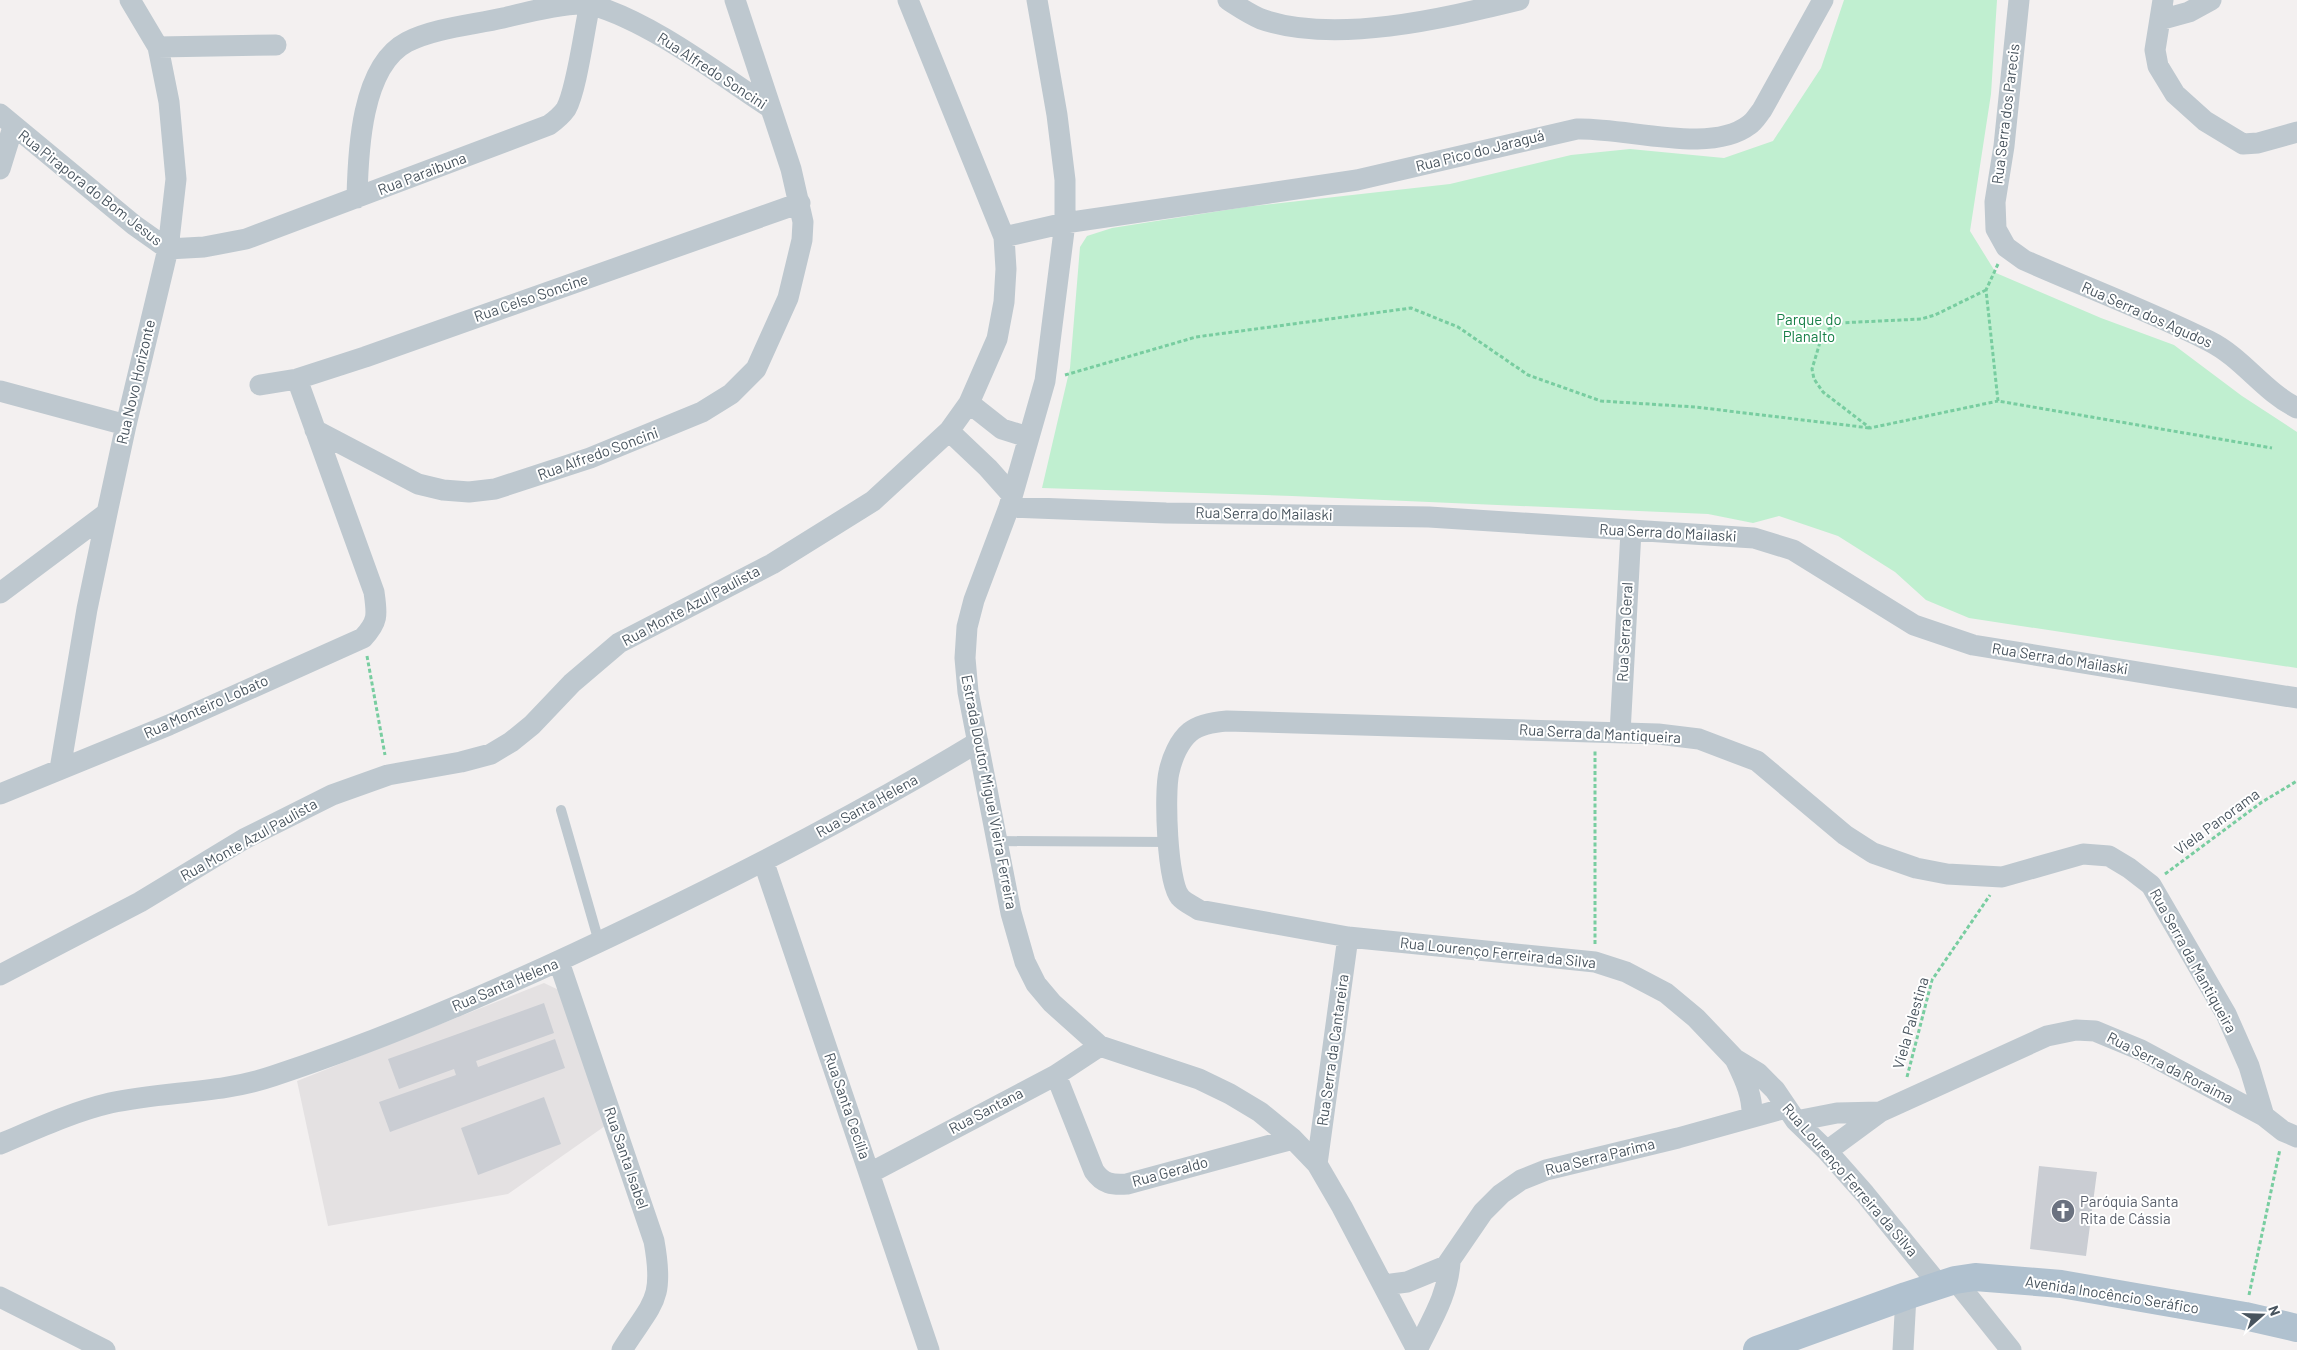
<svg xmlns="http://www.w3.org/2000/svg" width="2297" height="1350" viewBox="0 0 2297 1350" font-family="Barlow,sans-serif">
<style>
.education{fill:#e4e1e2}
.green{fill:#c0efd0}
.building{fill:#cacdd3}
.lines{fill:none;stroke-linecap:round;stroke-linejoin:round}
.path{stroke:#78cda0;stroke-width:3;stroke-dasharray:4 2.5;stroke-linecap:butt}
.lane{stroke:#bec8cf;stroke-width:10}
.street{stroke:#bec8cf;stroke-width:21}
.primary{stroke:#b0c1cf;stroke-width:28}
.labels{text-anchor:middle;stroke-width:4;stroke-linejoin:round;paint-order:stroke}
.street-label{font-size:15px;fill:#48545e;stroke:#fff}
.park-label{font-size:15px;fill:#188048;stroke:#fff}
.worship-label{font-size:15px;fill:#5b616d;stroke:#fff;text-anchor:start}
</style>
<rect width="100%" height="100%" fill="#f3f0f0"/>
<!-- education -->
<path class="education" d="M544,983l15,7 46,136 -97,68 -180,32 -31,-145z"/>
<!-- green -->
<path class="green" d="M1844,0h153l-6,94 -21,137 26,42 105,45 73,27 68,51 55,36v236l-328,-50 -43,-18 -31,-28 -57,-36 -59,-20 -26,7 -45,-9 -416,-18 -250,-8 28,-120 10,-121 7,-11 25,-8 133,-21 205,-23 121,-29 59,-6 94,9 49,-17 48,-73z"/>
<!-- building -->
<path class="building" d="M544,1003l10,30 -78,28 2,6 77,-28 10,29 -175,64 -11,-30 77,-27 -2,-6 -55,20 -11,-30z
M544,1097l17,47 -83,31 -17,-47z
M2039,1166l58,6 -11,84 -56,-7z"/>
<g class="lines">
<!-- path -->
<path class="path" d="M1998,264l-12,26 12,111 274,47
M1986,290l-51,25 -14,4 -83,4 -12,8 -5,8 -9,30 2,10 9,13 47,36 128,-27
M1065,375l131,-38 215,-29 47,19 70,48 73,26 94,6 175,21
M367,656l18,99
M2165,874l97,-72 35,-21
M1595,944v-194
M1907,1077l25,-97 58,-85
M2249,1295l31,-146"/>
<!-- lane -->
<path class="lane" d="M561,810l38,132
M996,841l172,1"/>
<!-- street -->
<path class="street" d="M1037,0l20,115 8,65v43l-20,158 -36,126 -35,93 -7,27 -2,31 3,34 43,221 14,49 11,22 16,19 48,43 99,33 31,15 30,18 33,27 24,25 25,43 75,143
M1228,0c11,7 21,14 33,19 74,26 184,-1 258,-19
M2019,0l-15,146 -9,56 1,27 10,18 18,13c61,27 125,51 185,81 34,17 54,50 88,67
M2163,0l-8,50 3,16 17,28 30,27 38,23 15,-1 39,-11
M2160,20l29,-8 22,-12
M158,47l118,-2
M0,114l134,111 34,24
M0,169l13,-42
M357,198c1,-46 4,-132 50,-156 28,-14 65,-17 96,-24 21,-5 69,-18 89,-13 59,17 125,68 177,102
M1004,237l61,-14 292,-43 220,-51c48,-2 133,26 172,-4 5,-3 9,-10 13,-15l61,-110
M168,249l36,-2 42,-8 303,-114c7,-5 12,-9 17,-16 11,-20 18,-79 24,-105
M260,385l37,-6 68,-22 435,-154
M0,391l126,34
M969,403l33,26 26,8
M315,430l103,54 25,6 26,2 26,-3 95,-31 112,-46 29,-18 25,-25 32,-71 14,-58 1,-18 -12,-53 -56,-169
M949,431l39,37 24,27
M1009,507l157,6 263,4 325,21 39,12 121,75 59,20 324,53
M0,593l107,-80
M1620,733l11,-202
M60,769l27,-160 20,-96 19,-88 42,-176 8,-70 -7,-77 -11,-55 -28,-47
M0,794l169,-69 194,-87c16,-17 14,-24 11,-46l-77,-213
M764,863l165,487
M559,962l95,279c11,61 -2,61 -32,109
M0,975l140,-73 104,-63 88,-44 56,-20 73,-13 30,-8 20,-12 21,-17 40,-42 47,-40 153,-79 101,-63 76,-70 20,-28 28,-64 7,-37 2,-33 -2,-32 -96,-237
M1735,1059c9,19 18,36 17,58
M1056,1075l38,96c9,13 18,14 33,13l166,-45
M1796,1121l41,-8 43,-1
M0,1144c36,-15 72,-32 110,-41 55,-12 110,-9 163,-27 127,-42 250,-97 370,-155 114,-55 226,-113 335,-179
M1827,1151l53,-39 167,-76 29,-6 19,1 12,5 34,14 123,66 19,15 14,6
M1317,1164l31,-227
M870,1173l186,-98 44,-29
M1955,1280l56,70
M1384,1285l23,-3 39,-16 37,-54 18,-18 20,-14 25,-10 132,-32 108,-30
M1939,1285l-74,-91 -38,-43 -31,-30 -21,-31 -17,-17 -23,-14 -39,-41 -30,-25 -40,-21 -31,-10 -247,-25 -149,-27c-6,-4 -15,-8 -19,-13 -13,-15 -16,-105 -11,-125 3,-14 10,-31 21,-40 10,-8 25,-10 37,-11l431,13 41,5 58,22 88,74 28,18 43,15 31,6 55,3 81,-23 26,2 20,12 22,17 75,129 23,52 15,50
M0,1297l105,53
M1417,1350c14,-29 31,-55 33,-88
M1903,1350l3,-54"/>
<!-- primary -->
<path class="primary" d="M1757,1350l149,-54 49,-16 20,-3 86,7 184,32 52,12"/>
</g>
<!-- icons -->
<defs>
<g id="church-disc" transform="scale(1.25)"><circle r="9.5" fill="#6b7280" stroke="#fff"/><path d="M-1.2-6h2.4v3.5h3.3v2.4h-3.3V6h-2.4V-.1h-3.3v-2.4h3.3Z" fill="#fff"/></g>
</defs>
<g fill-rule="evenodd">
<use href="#church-disc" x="2063" y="1211"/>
</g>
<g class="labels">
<!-- street labels -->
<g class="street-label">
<text transform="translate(712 71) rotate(33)" y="5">Rua Alfredo Soncini</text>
<text transform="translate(2006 114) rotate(-83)" y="5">Rua Serra dos Parecis</text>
<text transform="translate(1480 151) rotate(-14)" y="5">Rua Pico do Jaraguá</text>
<text transform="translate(422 174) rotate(-21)" y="5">Rua Paraibuna</text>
<text transform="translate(90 188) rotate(38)" y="5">Rua Pirapora do Bom Jesus</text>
<text transform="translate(531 298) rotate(-19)" y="5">Rua Celso Soncine</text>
<text transform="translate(2147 315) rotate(24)" y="5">Rua Serra dos Agudos</text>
<text transform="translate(136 382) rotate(-77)" y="5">Rua Novo Horizonte</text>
<text transform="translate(598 454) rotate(-20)" y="5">Rua Alfredo Soncini</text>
<text transform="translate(1264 514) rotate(1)" y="5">Rua Serra do Mailaski</text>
<text transform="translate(1668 533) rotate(3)" y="5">Rua Serra do Mailaski</text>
<text transform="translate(691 606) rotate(-28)" y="5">Rua Monte Azul Paulista</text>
<text transform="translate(1625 632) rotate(-87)" y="5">Rua Serra Geral</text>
<text transform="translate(2060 659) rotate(9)" y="5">Rua Serra do Mailaski</text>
<text transform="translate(206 707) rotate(-24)" y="5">Rua Monteiro Lobato</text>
<text transform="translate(1600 734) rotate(3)" y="5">Rua Serra da Mantiqueira</text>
<text transform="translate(989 792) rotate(79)" y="5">Estrada Doutor Miguel Vieira Ferreira</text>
<text transform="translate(867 806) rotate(-29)" y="5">Rua Santa Helena</text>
<text transform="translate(2217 822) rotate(-36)" y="5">Viela Panorama</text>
<text transform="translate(249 840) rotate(-29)" y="5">Rua Monte Azul Paulista</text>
<text transform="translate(1498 953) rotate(6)" y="5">Rua Lourenço Ferreira da Silva</text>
<text transform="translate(2193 961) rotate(61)" y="5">Rua Serra da Mantiqueira</text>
<text transform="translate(505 985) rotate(-23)" y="5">Rua Santa Helena</text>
<text transform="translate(1911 1023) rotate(-74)" y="5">Viela Palestina</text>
<text transform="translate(1333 1050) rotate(-82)" y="5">Rua Serra da Cantareira</text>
<text transform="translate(2170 1068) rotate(27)" y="5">Rua Serra da Roraima</text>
<text transform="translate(847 1106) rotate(71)" y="5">Rua Santa Cecília</text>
<text transform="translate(986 1111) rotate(-28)" y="5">Rua Santana</text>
<text transform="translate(1600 1157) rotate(-14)" y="5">Rua Serra Parima</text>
<text transform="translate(626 1158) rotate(71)" y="5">Rua Santa Isabel</text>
<text transform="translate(1170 1172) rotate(-15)" y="5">Rua Geraldo</text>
<text transform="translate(1850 1180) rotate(49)" y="5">Rua Lourenço Ferreira da Silva</text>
<text transform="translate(2112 1295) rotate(9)" y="5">Avenida Inocêncio Seráfico</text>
</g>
<!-- park labels -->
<g class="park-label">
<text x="1809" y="325">Parque do<tspan x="1809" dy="17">Planalto</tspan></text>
</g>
<!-- worship labels -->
<g class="worship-label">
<text x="2080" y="1207">Paróquia Santa<tspan x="2080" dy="17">Rita de Cássia</tspan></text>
</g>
</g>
<!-- north arrow -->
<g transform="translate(2262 1315) rotate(70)" stroke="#ffffff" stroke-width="4" paint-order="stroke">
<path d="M0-4L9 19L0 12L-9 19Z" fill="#48545e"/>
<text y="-8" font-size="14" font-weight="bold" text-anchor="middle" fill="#48545e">N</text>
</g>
</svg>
